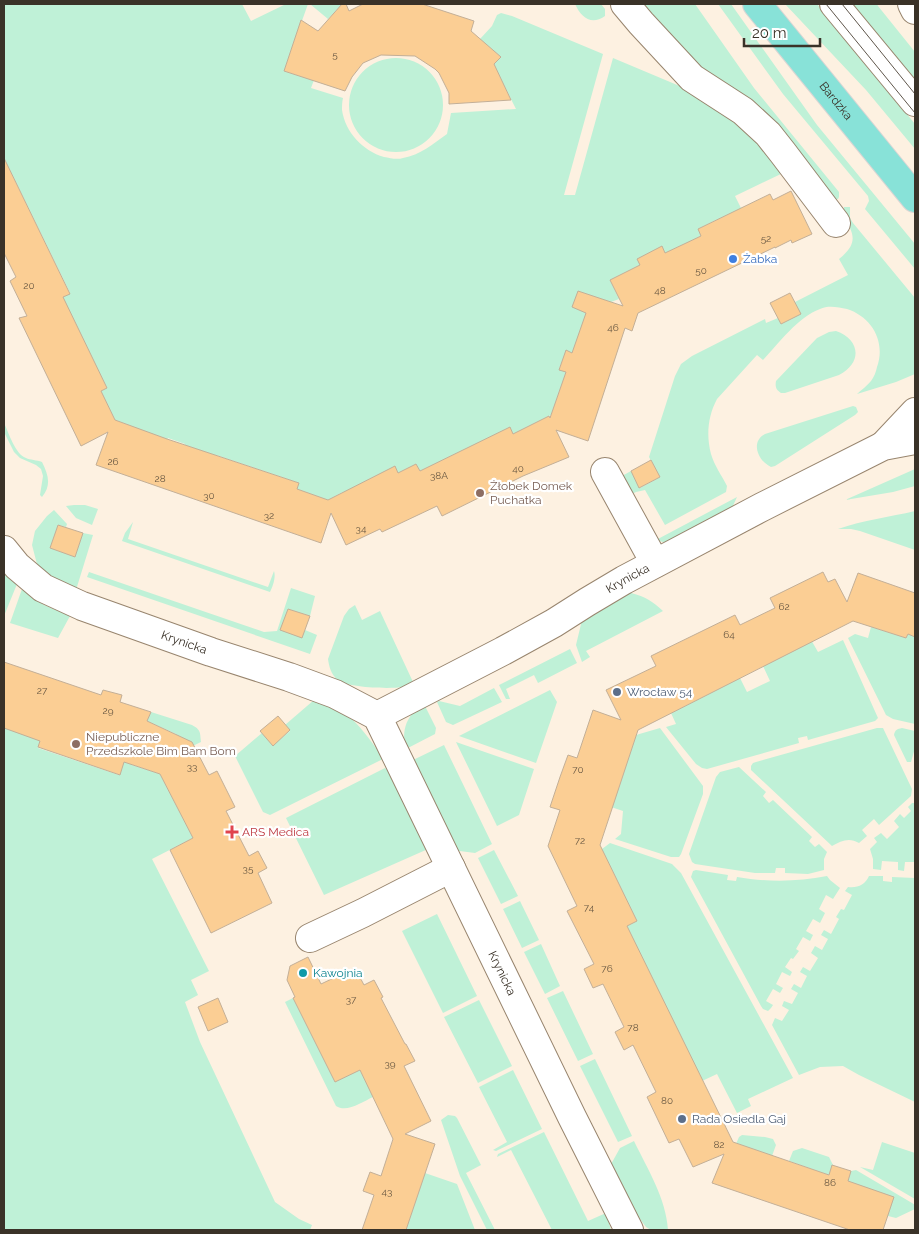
<svg xmlns="http://www.w3.org/2000/svg" width="919" height="1234" viewBox="0 0 919 1234" font-family="Raleway,sans-serif">
<style>
.green{fill:#bff1d7}
.building{fill:#fbce94;stroke:#c3af97}
.lines{fill:none;stroke-linecap:round;stroke-linejoin:round}
.minor-casing{stroke:#98856e;stroke-width:30}
.major-casing{stroke:#d8d6d4;stroke-width:30}
.minor{stroke:#fff;stroke-width:28}
.major{stroke:#88e2d8;stroke-width:28}
.tram{stroke:#5f564b;stroke-width:1}
.shop-dot{fill:#3f7fe0;stroke:#fff;stroke-width:2}
.education-dot{fill:#8d6e63;stroke:#fff;stroke-width:2}
.service-dot{fill:#5c6f8a;stroke:#fff;stroke-width:2}
.health-dot{fill:#e0444e;stroke:#fff;stroke-width:2}
.culture-dot{fill:#0f9aa8;stroke:#fff;stroke-width:2}
.labels{text-anchor:middle;stroke-width:4.5;stroke-linejoin:round;paint-order:stroke}
.number-label{font-size:10px;fill:#6a5943}
.street-label{font-size:12px;fill:#3a3228;stroke:#fff}
.shop-label{font-size:12px;fill:#366cbe;stroke:#fff;text-anchor:start}
.education-label{font-size:12px;fill:#785e54;stroke:#fff;text-anchor:start}
.service-label{font-size:12px;fill:#4e5e75;stroke:#fff;text-anchor:start}
.health-label{font-size:12px;fill:#be3a42;stroke:#fff;text-anchor:start}
.culture-label{font-size:12px;fill:#0d838f;stroke:#fff;text-anchor:start}
</style>
<rect width="100%" height="100%" fill="#fdf1e1"/>
<!-- green -->
<path class="green" d="M4,4h238l9,17 35,-17h22l-24,67 30,9 -3,8 32,10c-1,4 -1,8 -1,12 3,22 21,41 42,47 6,1 13,3 19,1 17,-3 30,-14 44,-24l4,-21 65,-4 -25,-49 10,-3 -21,-18 12,-13 5,-11 4,-2 11,3 91,38 -39,141h11l38,-137 88,37 42,30 40,48 -48,23 6,12 2,-1 2,4 -29,9 -18,9 3,7 -36,17 -3,-6 -22,18 -30,15 9,19 -8,3 -39,51 -6,-2 -7,18 7,3 -15,43 -38,19 -3,-6 -90,43 -4,-7 -18,9 -4,-6 -25,12 -23,19 -3,-6 -15,8 -31,-11 2,-6 -83,-28 -2,6 -30,-11 1,-6 -17,-6 -3,6 -35,-12 1,-6 -16,-6 -14,-29 6,-3 -39,-80 -11,-8 13,-7 -66,-135z
M310,4h32l-14,15z
M575,4h26l4,5v7c-14,10 -24,1 -30,-12z
M641,4h54l59,84 85,104v5l-1,2 -5,1 -71,-88 -27,-23 -35,-22z
M718,4h13l86,121 98,119v25l-50,-60 4,-8 -1,-5 -85,-102z
M785,4h32l98,120v25l-49,-59z
M852,4h25l1,2 37,46v30z
M349 105a47 47 0 1 1 94 0a47 47 0 1 1-94 0Z
M844,207h6v11l3,5 62,75v76l-19,8 -39,12c4,-4 10,-8 14,-13 3,-4 5,-9 6,-14 9,-25 -5,-50 -30,-58 -9,-2 -19,-4 -27,0 -22,8 -41,34 -57,51l-6,-5 -40,44c-9,17 -11,36 -6,55 3,11 11,22 16,32l-1,6 -61,33 -20,-35 -9,2 -8,4 -6,-20 9,-5 9,17 20,-11 -11,-20 26,-81 6,-12 11,-8 73,-37 1,4 12,-5 3,6 19,-10 -5,-12 53,-27 -9,-16c19,-15 16,-25 4,-43z
M836,331c24,8 27,32 3,44l-54,18h-4c-5,-3 -6,-6 -5,-12l41,-43 12,-6z
M853,406l3,1 2,5 -3,3 -80,51 -4,1c-13,-6 -21,-25 -6,-33z
M4,423c5,10 11,31 22,35 4,2 11,2 16,4 6,12 10,23 0,35l-2,-2 3,-19 -2,-7 -5,-4 -16,-7 -6,-6 -10,-20z
M915,469v17l-22,6 -48,8z
M737,497l-5,11 -60,34h-9l-7,-2z
M74,505h11l13,4 -6,16 -16,-7 -10,-12z
M54,510l13,14 -1,3 -8,-2 -8,23 25,9 8,-24 10,2 -17,55 -23,-10 -15,-12 -6,-23 3,-14 12,-15z
M915,511v39l-55,-19 -9,-2h-13c25,-9 52,-12 77,-18z
M133,522l-5,17 140,48 6,-16c2,6 -1,15 -4,21l-148,-51 3,-8z
M4,572l13,12 -13,32z
M89,572l175,60 13,-1 14,-43 24,8 -5,20 -22,-7 -7,21h24l12,5 -7,19 -223,-77z
M22,589l22,16 26,11 -12,22 -48,-15z
M631,593c15,4 21,8 32,18l-77,40 4,6 -8,5 -6,-17 6,-25 36,-24z
M355,605l7,15 18,-9 33,71c-3,2 -7,4 -10,5 -13,2 -55,1 -65,-7 -7,-5 -9,-14 -10,-21l16,-43 5,-7z
M871,627l35,11 2,-4 7,3v87l-22,-5 -7,-4 -38,-77 7,-4 13,4z
M810,638l8,14 25,-12 35,78 -3,3 -67,19 -1,-4 -9,2 1,5 -92,26 -5,-1 -6,-4 -30,-37 10,-3 -5,-11 69,-35 7,14 23,-11 -7,-15z
M570,649l7,14 -39,20 -4,-8 -28,14 4,10h-4l-7,-14z
M494,688l8,14 -49,23 -7,-3 -9,-20 2,-1 21,5z
M550,690l7,12 -21,61 -77,-27z
M314,700c9,4 21,6 29,12 15,10 31,32 40,47l-113,56 -7,-3 -28,-56 27,-23 11,12 17,-14 -5,-6z
M425,706l11,22 -1,6 -29,15c-4,-13 -2,-28 9,-38 2,-2 7,-4 10,-5z
M151,712l41,13c9,5 8,7 9,17l-27,13 -4,-1 6,-20 -29,-13z
M46,722l-8,26 81,27 9,-25 8,2 -4,13 28,9 33,64 -41,21 57,112 -18,9 7,15 -13,7 15,40 75,160 24,17 13,6 -2,5h-306v-502l10,3z
M660,728l43,58v8l-22,60 -2,3h-8l-56,-18 6,-5 2,-23 -15,-5 11,-18 17,-53z
M877,728h6l29,61 -1,7 -32,29 -5,-6 -12,11 5,6 -8,7c-10,-6 -18,-2 -27,3l-81,-76v-4l2,-3 3,-1z
M902,728l13,3v17l-4,14h-4l-13,-27c1,-5 3,-6 8,-7z
M456,742l78,27 -15,46 -22,11z
M444,745l48,99 -17,9 -23,-3 -41,-89z
M739,767l27,25 -3,4 6,7 4,-3 39,37 -3,4 6,6 4,-3 8,8 -3,7v11l-16,4 -23,-1v-5h-9l-1,5h-20l-60,-9 -3,-2 -3,-8 27,-77 4,-5z
M385,768l5,5 38,76 -104,46 -38,-77z
M912,803h3v7l-1,1 1,4v47h-10l-1,9 -6,-1v-8l-16,-1 -1,9 -8,-1v-10l-3,-10 7,-7 -3,-4 7,-5 6,6 12,-12 -5,-6 6,-7 4,4 7,-7 -3,-4z
M610,843l62,21 9,9 112,205 -45,21 3,7 -14,7 -20,-39 -15,7 -75,-155 10,-5 -35,-72z
M494,850l24,46 -17,8 -23,-46z
M696,870l32,5 -1,5 9,1 1,-4c29,5 60,5 90,-1l3,4 10,8 -7,11 -7,-4 -7,14 6,4 -5,10 -7,-4 -7,12 7,4 -3,6 -7,-4 -7,12 3,2 -6,8 -2,-1 -6,9 7,5 -2,4 -8,-4 -6,12 7,4 -3,5 -7,-4 -7,12 7,4 -2,3 -3,3 -5,-2 -2,-3 -70,-129 2,-6z
M869,876h14v5l9,1v-5l23,1v224l-56,-27 -16,-9 -23,1 -21,8 -27,-50 3,-7 7,3 7,-11 -7,-4 2,-5 8,3 6,-11 -7,-4 3,-5 7,4 6,-12 -7,-4 3,-5 7,4 8,-13 -7,-5 4,-7 7,4 6,-11 -7,-4 3,-5 7,4 8,-15 -3,-2 5,-8 3,1 8,-15 -7,-4 3,-4c10,1 17,-2 21,-11z
M520,901l19,39 -17,8 -19,-39z
M437,914l40,82 -34,17 -41,-82z
M541,944l19,42 -15,8 -21,-42z
M563,991l30,63 -15,7 -31,-63z
M293,998l42,83 25,-11 13,27c-11,5 -26,16 -37,9l-51,-104z
M479,1000l33,66 -34,17 -34,-66z
M595,1059l37,77 -14,6 -38,-76z
M513,1070l29,59 -46,22 -3,-1 14,-8 -28,-55z
M448,1115l7,1 2,2 24,47 -15,8 29,57h-8l-27,-54 -19,-56z
M544,1132l44,89 18,-8 5,17h-59l-41,-80 -14,7 1,-3z
M742,1135l23,2 8,2 3,6 -4,11 -36,-12 3,-7z
M634,1141c14,29 32,57 34,89h-17l-5,-3 -18,-24 -18,-37 10,-18z
M882,1142l33,11v46l-55,-32 13,3z
M802,1148l27,9 4,8 -4,10 -40,-14 4,-10z
M856,1170l56,33 3,2v4l-19,9 -8,-2 -40,-35 3,-10z
M425,1173l32,11 18,46h-69z"/>
<!-- building -->
<path class="building" d="M342,4h4l3,7 14,-7h59l52,17 -3,10 30,26 -7,7 17,36 -62,4v-11l-10,-20 -4,-4 -20,-13 -34,-1 -18,8 -11,14 -7,14 -61,-20 17,-51 17,11z
M4,158l66,136 -7,3 44,91 -6,3 14,29 52,19 132,44 -2,6 31,11 67,-34 3,7 18,-9 4,7 90,-44 3,7 36,-18 1,2 16,-46 -7,-2 7,-20 6,3 14,-40 -14,-6 6,-16 45,15 -13,-26 30,-15 -3,-6 25,-13 3,7 36,-17 -3,-7 72,-35 3,6 18,-9 21,43 -20,9 -1,-3 -16,8v-1l-137,66 -6,18 -7,-3 -37,113 -32,-11 13,27 -46,19 -81,40 -5,-10 -55,26 -2,-3 -34,16 -15,-32 -10,30 -225,-78 12,-33 -27,14 -62,-128 8,-2 -17,-35 6,-4 -12,-24z
M790,293l11,21 -20,10 -11,-21z
M651,460l9,17 -21,11 -8,-17z
M58,525l25,8 -8,24 -25,-9z
M823,572l5,10 7,-3 12,23 11,-29 57,20v44l-7,-3 -2,4 -53,-17 -215,109 -38,115 37,76 -10,5 106,216 96,33 3,-10 19,6 -3,10 46,16 -11,33h-33l-138,-47 12,-29 -31,13 -14,-28 -10,4 -22,-46 9,-5 -23,-47 -9,5 -9,-18 9,-5 -21,-43 -10,4 -9,-19 10,-5 -27,-53 10,-5 -29,-60 12,-36 -10,-3 10,-30 8,-22 9,3 16,-48 28,10 -15,-30 50,-24 -5,-10 84,-41 5,10 35,-17 -5,-10z
M288,609l22,7 -8,22 -22,-8z
M4,662l97,33 2,-5 19,5 -2,7 31,10 -4,9 45,21 17,33 8,-4 18,36 -9,4 23,45 9,-5 9,17 -9,5 14,30 -61,30 -41,-83 23,-12 -33,-64 -36,-12 -4,13 -82,-28 2,-6 -36,-13z
M278,716l12,14 -17,16 -13,-15z
M308,957l13,27 34,-16 9,17 10,-5 9,17 -2,1 24,46h1l9,17 -11,5 27,55 -26,13 30,10 -29,86h-44l12,-35 -11,-4 7,-19 11,4 12,-37 -33,-69 -25,12 -42,-84 2,-1 -8,-17 3,-14z
M218,998l10,24 -20,9 -10,-24z"/>
<g class="lines">
<!-- minor casing -->
<g class="minor-casing">
<g id="minor">
<path d="M625,4l16,19 51,55 51,33 25,23 15,19 53,70"/>
<path d="M834,4l81,98"/>
<path d="M912,4l3,6"/>
<path d="M883,446l32,-34"/>
<path d="M605,472l50,91"/>
<path id="s1" d="M4,550l13,16 26,22 39,18 129,46 78,25 46,17 42,22 195,401 57,113"/>
<path id="s2" d="M377,716l126,-65 51,-28 33,-21 37,-22 138,-73 121,-61 32,-6"/>
<path d="M310,938l53,-25 88,-45"/>
</g>
</g>
<!-- major casing -->
<g class="major-casing">
<g id="major">
<path id="s3" d="M757,4l158,194"/>
</g>
</g>
<!-- minor -->
<use href="#minor" class="minor"/>
<!-- major -->
<use href="#major" class="major"/>
<!-- tram -->
<path class="tram" d="M826,4l89,109
M842,4l73,90"/>
</g>
<!-- markers -->
<circle class="shop-dot" cx="733" cy="259" r="5"/>
<g class="education-dot">
<circle cx="480" cy="493" r="5"/>
<circle cx="76" cy="744" r="5"/>
</g>
<g class="service-dot">
<circle cx="617" cy="692" r="5"/>
<circle cx="682" cy="1119" r="5"/>
</g>
<path class="health-dot" d="M229.5 824.5h5v5h5v5h-5v5h-5v-5h-5v-5h5z"/>
<circle class="culture-dot" cx="303" cy="973" r="5"/>
<g class="labels">
<!-- number labels -->
<g class="number-label">
<text x="335" y="58">5</text>
<text x="766" y="242">52</text>
<text x="701" y="274">50</text>
<text x="29" y="289">20</text>
<text x="660" y="294">48</text>
<text x="613" y="331">46</text>
<text x="113" y="465">26</text>
<text x="518" y="472">40</text>
<text x="439" y="479">38A</text>
<text x="160" y="482">28</text>
<text x="209" y="499">30</text>
<text x="269" y="519">32</text>
<text x="361" y="532">34</text>
<text x="784" y="610">62</text>
<text x="729" y="638">64</text>
<text x="42" y="694">27</text>
<text x="108" y="714">29</text>
<text x="192" y="770">33</text>
<text x="578" y="773">70</text>
<text x="580" y="844">72</text>
<text x="248" y="872">35</text>
<text x="589" y="911">74</text>
<text x="607" y="972">76</text>
<text x="351" y="1003">37</text>
<text x="633" y="1031">78</text>
<text x="390" y="1067">39</text>
<text x="667" y="1104">80</text>
<text x="719" y="1148">82</text>
<text x="830" y="1186">86</text>
<text x="387" y="1195">43</text>
</g>
<!-- street labels -->
<g class="street-label">
<text dy="4" stroke="none"><textPath href="#s3" startOffset="125">Bardzka</textPath></text>
<text dy="4" stroke="none"><textPath href="#s2" startOffset="286">Krynicka</textPath></text>
<text dy="4" stroke="none"><textPath href="#s1" startOffset="206">Krynicka</textPath></text>
<text dy="4" stroke="none"><textPath href="#s1" startOffset="699">Krynicka</textPath></text>
</g>
<!-- shop labels -->
<g class="shop-label">
<text x="743" y="263">Żabka</text>
</g>
<!-- education labels -->
<g class="education-label">
<text x="490" y="490">Żłobek Domek<tspan x="490" dy="14">Puchatka</tspan></text>
<text x="86" y="741">Niepubliczne<tspan x="86" dy="14">Przedszkole Bim Bam Bom</tspan></text>
</g>
<!-- service labels -->
<g class="service-label">
<text x="627" y="696">Wrocław 54</text>
<text x="692" y="1123">Rada Osiedla Gaj</text>
</g>
<!-- health labels -->
<g class="health-label">
<text x="242" y="836">ARS Medica</text>
</g>
<!-- culture labels -->
<g class="culture-label">
<text x="313" y="977">Kawojnia</text>
</g>
</g>
<!-- border -->
<rect width="919" height="1234" fill="none" stroke="#3a3228" stroke-width="10"/>
<!-- scale -->
<path d="M744 38v8h76v-8" fill="none" stroke="#3a3228" stroke-width="2.5"/>
<text x="752" y="38" font-size="15" fill="#3a3228" stroke="#ffffff" stroke-width="4" paint-order="stroke">20 m</text>
</svg>
